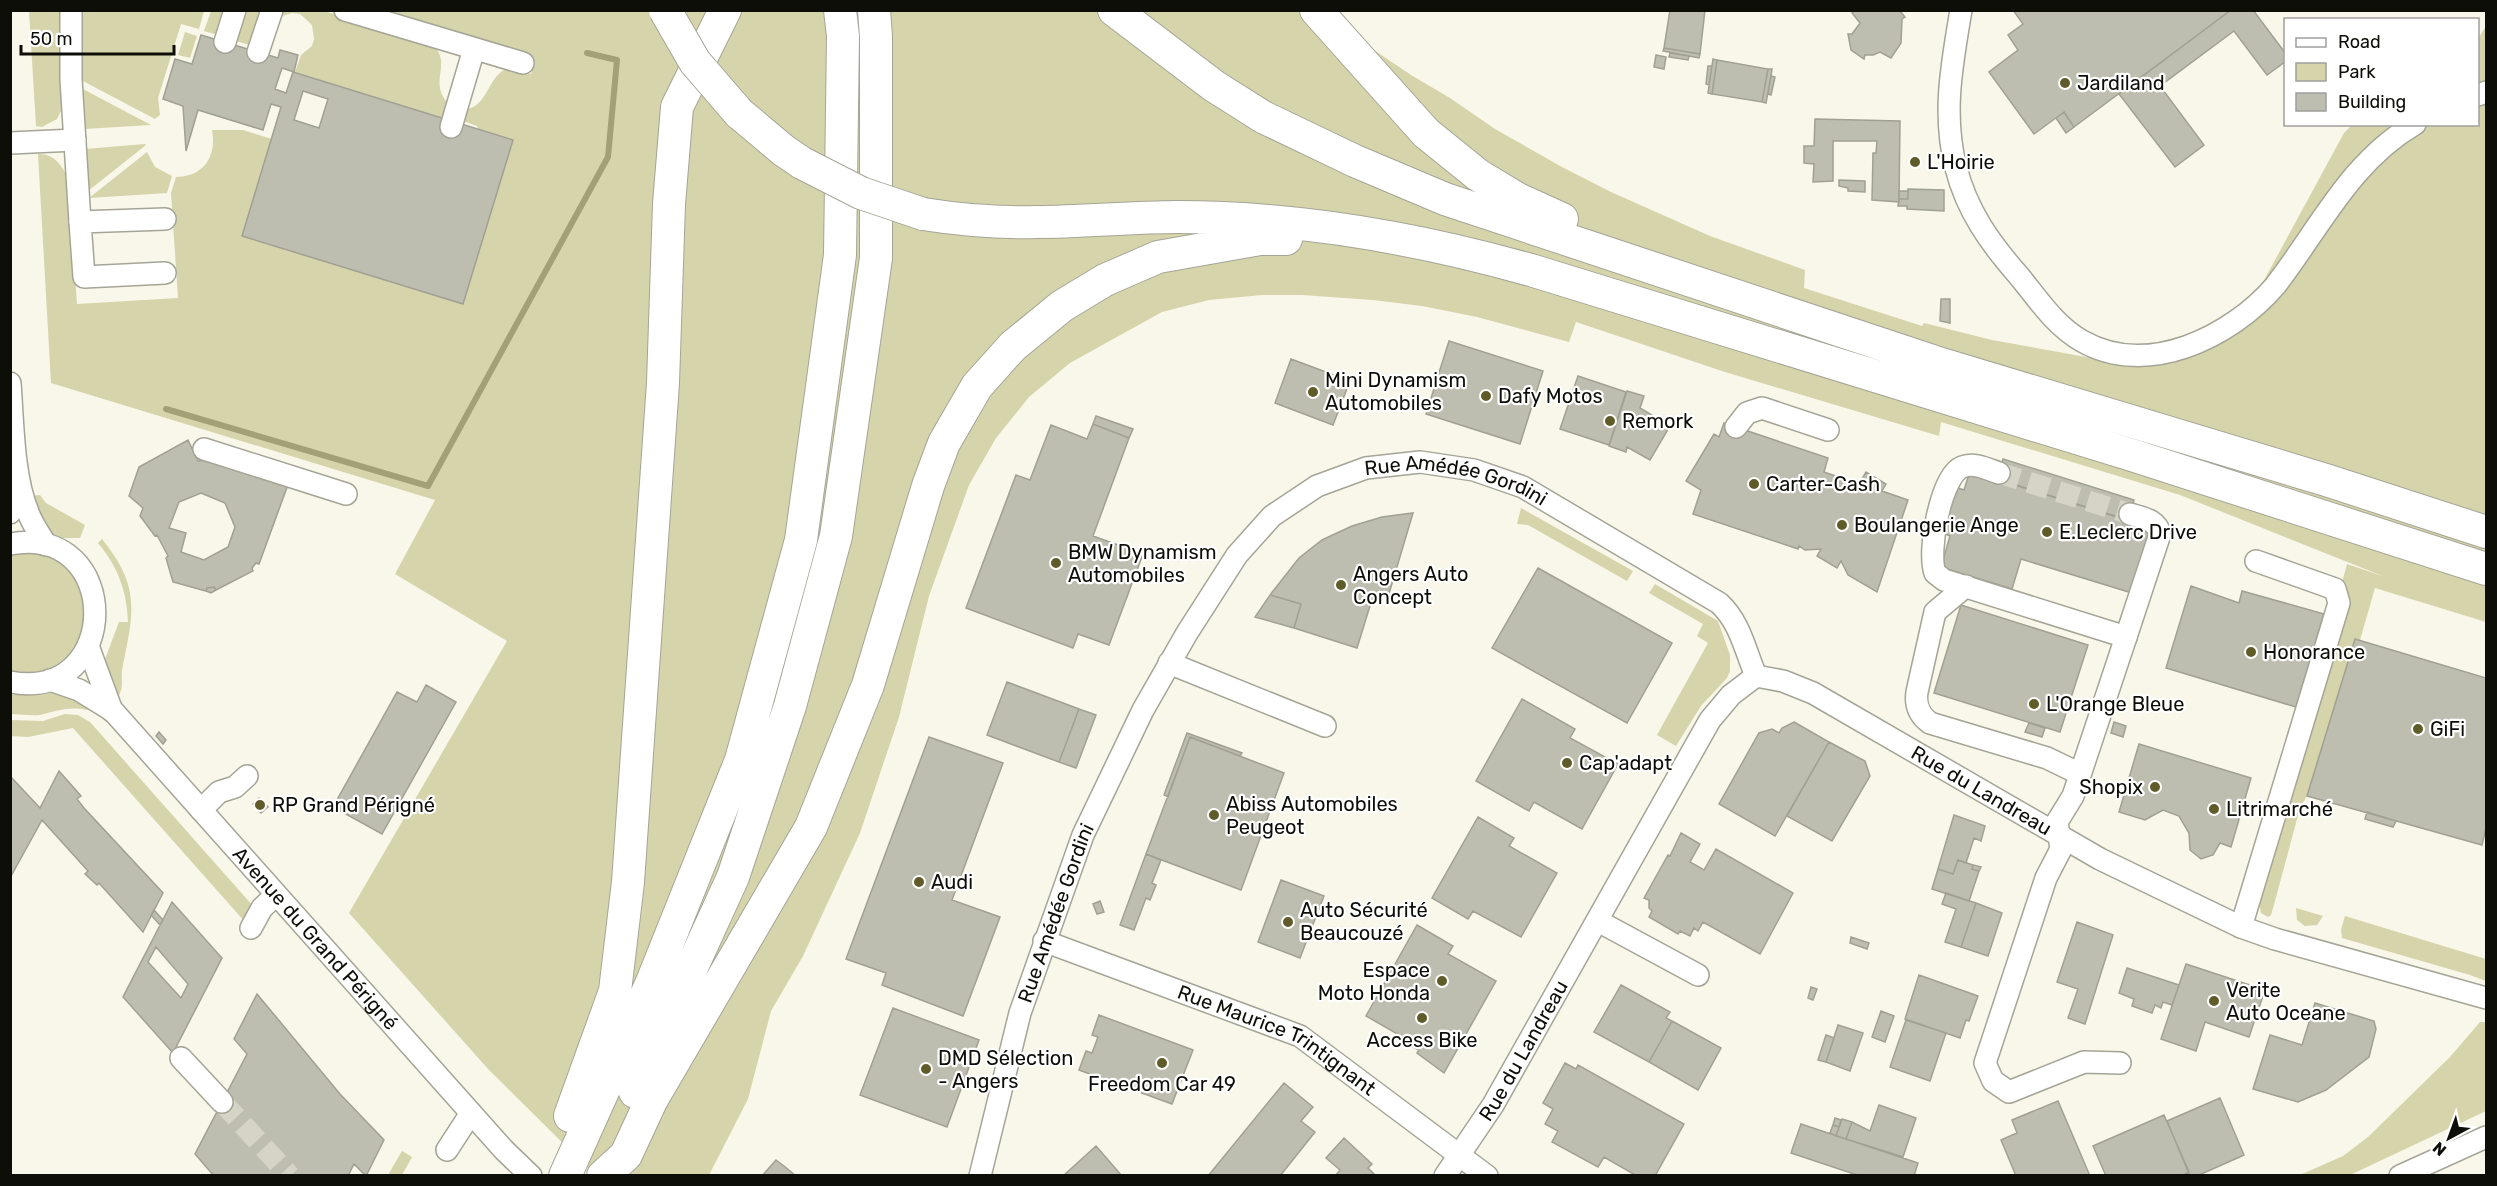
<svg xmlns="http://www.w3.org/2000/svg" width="2497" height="1186" viewBox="0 0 2497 1186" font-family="Rubik,sans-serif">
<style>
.green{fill:#d6d4aa}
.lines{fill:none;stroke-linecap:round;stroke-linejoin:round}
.stream{stroke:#a2a077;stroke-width:6}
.building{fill:#bebeb0;stroke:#a0a093;stroke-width:1.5;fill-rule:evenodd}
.minor-tunnel{stroke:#d5d4c7;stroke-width:21;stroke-dasharray:21 10;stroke-linecap:butt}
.minor-casing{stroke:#a5a597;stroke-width:24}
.highway-casing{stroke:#a5a597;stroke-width:34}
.minor{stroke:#fff;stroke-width:21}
.highway{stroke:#fff;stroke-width:32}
.highway-bridge-casing{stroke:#a5a597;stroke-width:34;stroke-linecap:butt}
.highway-bridge{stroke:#fff;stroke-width:32}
.poi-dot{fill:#605c29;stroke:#fff;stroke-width:2}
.labels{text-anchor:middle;stroke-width:4.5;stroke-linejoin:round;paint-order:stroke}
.poi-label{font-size:20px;fill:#0e0e09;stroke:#fff;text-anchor:start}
.street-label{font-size:20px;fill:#0e0e09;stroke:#fff}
</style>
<rect width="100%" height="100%" fill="#f8f7e9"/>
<!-- green -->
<path class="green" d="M29,11h31l-1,13 5,81 -7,14 -15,8 -6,-1z
M79,11h125l-5,18 -18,-5 -23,74 2,17 -5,4 -74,-39z
M211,11h19l-8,25 -18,-5z
M239,11h29l-12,36 -26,-8z
M276,11h48l107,32c23,20 -3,37 16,59l-5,16 -147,-46 6,-17 11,-9 2,-7 -2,-14 -12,-11 -8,-1 -19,6z
M369,11h960l42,37 40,27 39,23 45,31 67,38 49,25 99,44 95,34 -1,18 118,38 2,-3 68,17 105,19 88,-24 16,-7 33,-19 28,-25 82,-151 8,-8 126,-1v-85l8,-13v596l-111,-34 -15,52 -5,-1 -48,157 -7,12 -25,93 -4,14 -3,2 -7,-4 -3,-16 89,-333 38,13 -205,-82 -239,-73 -2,14 -214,-64 -149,-50 -7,20 -92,-25 -55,-11 -49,-6 -71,-5h-40l-53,5 -47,12 -92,51 -41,34 -33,41 -27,47 -40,111 -30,121 -39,116 -57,123 -32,55 -23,88 -39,76h-114l-106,-105 -140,-157 158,-272 -112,-67 40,-74 -384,-117 -13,-229c15,-1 24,11 30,24l9,126 101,-6 -7,-105 5,-16c28,0 41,-21 36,-47h31l29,9 241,1 -35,-11 -1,-3 -14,-5 4,-12c22,-4 20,-33 41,-41l23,6 4,-13z
M185,32l12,4 -7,22 -12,-3z
M81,88l70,37h-1l-66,4z
M145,144l1,1 -58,46 -3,-42z
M147,152l8,15 17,9 -5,17 -78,5z
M40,495l6,8 39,22 -5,13h-22l-8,-5 -23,-37z
M1521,508l112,63 -6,10 -99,-56 -11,-1z
M102,539c40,49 31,75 20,131 -1,10 2,18 -4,27l-5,-4 -9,-31 15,-40h9c-1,-31 -10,-55 -30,-79z
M34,553c9,2 18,5 26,10 37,28 32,89 -13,106 -12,5 -24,3 -36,2v-117z
M1655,584l63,37 12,34v16l-3,7 -26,28 -25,40 -19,-11 51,-92 -11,-7 6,-12 -54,-31z
M51,692l12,1 31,13 -7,4c-18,-4 -30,1 -47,5 -10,1 -20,-1 -29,-1l-1,-19z
M65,714l13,1 12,7 163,184 -8,16 -172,-194 -45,9 -17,-1 -1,-16 33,1z
M2296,908l27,8 -6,9 -12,1 -8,-6z
M2345,916l141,43v22l-16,-6 -128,-37 -1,-8z
M2480,1022h6v89l-136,64h-50l43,-19 25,-19 82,-80z
M402,1151l10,6 -10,18h-14z"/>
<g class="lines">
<!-- stream -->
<path class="stream" d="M166,409l262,77 180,-329 9,-97 -30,-7"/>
</g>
<!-- building -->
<path class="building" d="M1670,10h35l-5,44 -36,-6z
M1856,10l44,1 5,6 -3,2 -1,24 -10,15 -11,-6 -7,3h-8l-1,4 -13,-9 -3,-16h4l8,-11 -8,-10z
M2013,10h218l-157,117 -10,-15 -30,22 -45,-62 29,-22 -10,-15 15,-11z
M2231,10h22l33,44v7l-19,14 -33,-44 -74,55 44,59 -29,22 -56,-73z
M201,35l77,23 2,-8 18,5 -4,17 -12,-4 -7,21 11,4 7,-21 220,68 -50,164 -221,-68 39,-129 -10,-3 -8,26 -65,-20 -12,41 -3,-45 -20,-7 12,-40 17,5zM303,91l25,8 -9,29 -25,-8z
M1664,48l36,6 -1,4 -36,-7z
M1670,53l19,3 -1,4 -19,-3z
M1656,55l10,2 -2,12 -10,-2z
M1713,59l4,1 -5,34 -4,-1z
M1717,60l51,9 -6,33 -50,-8z
M1708,66h4l-3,19 -3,-1z
M1768,69h4l-1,7 -5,27 -4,-1z
M1771,76l4,1 -4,18 -3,-1z
M2064,112l10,15 -8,6 -10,-15z
M1815,119l85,2 -1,81 -27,-2 1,-47h3l1,-12h-44v40l-20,1 1,-18 -10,-1v-17h10z
M1839,180l26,1v11l-17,-1v-3l-9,-2z
M1908,189l36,1v21l-37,-2v-3h-9l1,-7h9z
M1899,191h9v8h-9z
M1941,299h9v24l-10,-2z
M1449,341l94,30 -23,73 -94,-30z
M1291,359l59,22 -17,44 -58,-22z
M1578,376l48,16 -17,53 -49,-16z
M1627,391l17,5 -4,12 30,18 -20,34 -23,-13 -1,5 -17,-6z
M1096,416l37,13 -4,9 -36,-14z
M1724,423l104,35 -4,14 35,12 7,-12 20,12 -4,7 26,9 -31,92 -29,-17 -7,-14 -4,7 -20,-12 4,-7 -16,1 -6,-4 -1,3 -105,-35 8,-24 -15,-9 28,-47 5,3z
M1093,424l36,14 -36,98 50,18 -34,91 -31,-11 -5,14 -107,-40 50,-133 14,5 21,-55 36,14z
M188,440l10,21 8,-1 83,22 -30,82 -3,-1 -4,5 1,3 -37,19 -2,-3 -7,1 -1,3 -33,-9 -7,-24 2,-2 -11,-21 -2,1 -15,-20 3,-8 -14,-12 10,-29zM201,493l24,10 10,24 -7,20 -24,13 -23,-8 5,-19 -17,-5 10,-26z
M2003,459l131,41 -6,20 -131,-41z
M1970,471l182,57 -20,65 -111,-34 -9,30 -71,-22 9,-31 -9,-4 14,-45 9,3z
M1413,513l-25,84 -14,-4 -17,55 -63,-20 7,-24 -31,-9 29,-37 23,-18 30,-14 30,-9z
M1538,568l134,75 -45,80 -135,-75z
M2191,586l48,17 3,-12 82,23 -28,93 -130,-39z
M214,587l2,3 -5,3 -5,-2 1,-3z
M1270,595l31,9 -7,24 -39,-11z
M1961,605l127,40 -28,87 -126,-39z
M2355,639l131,39v150l-4,17 -175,-49z
M1007,682l72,27 -20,53 -72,-27z
M426,685l30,17 -74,132 -49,-27 64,-115 20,10z
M1522,699l53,30 -5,9 48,26 -36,65 -48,-27 -5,9 -53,-30z
M1079,709l17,6 -20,53 -17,-6z
M1794,722l35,20 -54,94 -56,-32 40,-71 13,-4 7,4 3,-5z
M2114,722l12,4 -3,11 -12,-4z
M2029,723l16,5 -3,9 -17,-5z
M159,732l7,8 -3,4 -7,-8z
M1187,733l55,20 -2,3 -50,-19 -22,60 -4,-2z
M929,737l74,26 -51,137 48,17 -37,99 -81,-31 4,-12 -40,-14z
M1190,737l94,36 -43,117 -95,-36z
M1829,742l36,19 5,15 -38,65 -45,-25z
M2139,744l112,34 -20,69 -11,-4 -7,12 -12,4 -11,-9 -1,-17 -10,-17 -16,-6 -18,10 -26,-8z
M59,771l22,25 -4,3 7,9 79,85 -20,39 -44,-49 -2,2 -12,-11 3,-3 -46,-51 -32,58v-98l2,-2 28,30z
M259,798l9,9 -7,6 -8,-9z
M2367,812l29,9 -3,6 -28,-8z
M1954,815l31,11 -4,15 -7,-3 -8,25 -8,-3 -5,14 -15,-5z
M1478,817l36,21 -5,8 48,27 -36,64 -48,-26 -5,8 -36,-21z
M1681,833l19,11 -10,18 14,8 12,-21 77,44 -33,61 -57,-32 -5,9 -4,-3 -4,8 -10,-5 -2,3 -29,-17 3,-6 -3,-3v-8l-5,-2 24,-43 2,1z
M1146,854l15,6 -9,23 4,2 -6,15 -4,-2 -12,32 -14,-5z
M1958,860l15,5 -1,4 7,2 -10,30 -37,-12 6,-20 15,5z
M1973,865l8,2 -2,4 -7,-2z
M1281,880l43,16 -24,62 -42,-16z
M1946,893l30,10 -15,44 -16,-5 11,-33 -14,-5z
M1100,901l4,11 -7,2 -4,-10z
M172,902l50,56 -49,95 -50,-56zM156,947l32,37 -7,14 -33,-36z
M1976,903l26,10 -14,43 -27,-9z
M154,910l9,10 -3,5 -9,-10z
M2077,922l36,13 -28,89 -17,-6 10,-29 -21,-7z
M1417,925l36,21 -5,8 48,27 -52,92 -27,-20 2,-3 -20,-10 2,-4 -35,-20z
M1851,937l18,6 -2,6 -17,-6z
M2186,964l79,26 -16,47 -44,-15 -9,29 -35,-12z
M2127,968l52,17 -7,20 -9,-3 -2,6 -6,-3 -3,8 -20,-7 2,-7 -15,-6z
M1919,975l59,21 -9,25 -3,-1 -6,18 -55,-19z
M1621,985l49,27 -4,6 6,3 -23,41 -55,-30z
M1811,987l6,2 -4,11 -5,-2z
M257,994l83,100 44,46 -18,36 -12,-12 -6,12h-134l-19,-22 52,-100 -13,-15z
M2315,1003l59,18 2,8 -7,28 -43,33 -28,12 -45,-13 17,-54 32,10z
M893,1008l86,32 -32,87 -87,-32z
M1881,1011l13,5 -9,26 -13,-5z
M1099,1015l94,35 -21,54 -93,-34 7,-19 6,2 6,-16 -6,-2z
M1906,1020l40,13 -16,48 -40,-14z
M1672,1021l49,27 -23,42 -49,-28z
M1838,1025l25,8 -13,38 -24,-9z
M1826,1035l8,3 -8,24 -8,-2z
M1565,1063l11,6 2,-4 106,59 -29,52h-18l-33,-19 -6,10 -46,-25 6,-11 -13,-7 8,-15 -10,-6z
M1284,1083l29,24 -12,14 14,11 -35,44h-72z
M2220,1098l24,57 -47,21h-7l-23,-55z
M2058,1101l32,75h-74l-15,-36 16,-7 -5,-13z
M1879,1105l37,13 -13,39 -57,-18 6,-17 18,9z
M2164,1115l25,57 -7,4h-76l-13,-30z
M1835,1118l6,2 -2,7 -6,-2z
M1842,1119l10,3 -6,17 -10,-3z
M1801,1124l117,39 -4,13h-54l-69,-23z
M1833,1125l6,2 -3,9 -6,-3z
M1344,1138l28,26 -4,4 8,8h-41l5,-6 -14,-12z
M1096,1146l26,30h-59z
M776,1160l8,6 12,10h-34z"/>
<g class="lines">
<!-- minor-tunnel -->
<path class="minor-tunnel" d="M1999,473l131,41
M222,1102l68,74"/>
<!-- minor casing -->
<g class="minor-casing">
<g id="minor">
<path d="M71,10v69l9,143"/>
<path d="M345,10l178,53"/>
<path d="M1961,10c-9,54 -19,104 -5,158 11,43 34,75 63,108 19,23 36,50 63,65 65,37 148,-3 193,-55 45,-58 75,-124 140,-162"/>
<path d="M225,42l10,-32"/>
<path d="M258,52l14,-42"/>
<path d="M2478,95l8,-3"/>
<path d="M451,127l23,-78"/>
<path d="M10,143l65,-3"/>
<path d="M165,219l-85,3 4,55 81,-4"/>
<path d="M10,383c3,39 3,93 18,129 4,12 12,22 18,33"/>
<path d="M1736,427l11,-14 15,-5 66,22"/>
<path d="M204,449l142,45"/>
<path d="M1999,473c-12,-4 -25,-11 -37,-6 -21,9 -35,84 -27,106l9,7 182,57 34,-103c-3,-15 -18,-16 -30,-20"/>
<path d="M10,513l3,-32"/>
<path d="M10,544c113,-21 113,159 0,138"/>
<path d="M1966,586l-31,26 -18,80c-2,13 2,23 13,31l117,35 33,16"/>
<path d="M88,646l24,65"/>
<path d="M1169,663l156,63"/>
<path id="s1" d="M50,680l29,10 34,21 391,439 27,26"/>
<path d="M201,810l18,-18 16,-5 12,-11"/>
<path d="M1598,921l100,54"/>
<path d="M2241,927l98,-324 -4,-14 -79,-28"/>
<path d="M251,928l11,-20 14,-13"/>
<path id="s2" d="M1044,941l256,95 187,140"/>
<path d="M181,1058l41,44"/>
<path d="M2120,1063l-36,-1 -75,30 -16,-11 -8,-18 61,-185 15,-29 -4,-27 16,-26 53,-159"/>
<path d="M447,1150l24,-37"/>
<path id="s3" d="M980,1176l40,-163 63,-178 60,-125 44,-77 50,-78 35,-39 45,-30 49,-18 54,-6 54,8 49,17 196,116c21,19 26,47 37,73"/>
<path id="s4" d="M1445,1176l48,-71 217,-385 21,-25 25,-19 27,5 30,12 287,166 141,68 34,12 211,59"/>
<path d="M2400,1176l86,-39"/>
</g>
</g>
<!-- highway casing -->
<g class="highway-casing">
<path id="highway" d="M1114,10l100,76 49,31 92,44 90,38 490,163 391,118 160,52
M1316,10l110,123 52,42 40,24 44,20
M739,113l44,37 19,13
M923,214c38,6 75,9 113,8 47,0 94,-5 141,-5 121,0 241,21 357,54l601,185 351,113
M635,1092l98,-215 57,-171 46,-170 40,-278v-221l-2,-27
M570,1116l45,-125 13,-109 35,-499 6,-179 8,-97 48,-97
M565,1176l87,-194 89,-222 60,-220 39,-285 3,-219 -3,-26
M603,1176l23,-21 25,-54 160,-274 57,-142 60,-199 16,-43 33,-57 36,-40 49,-40 43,-26 53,-23 102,-18h26"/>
</g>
<!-- minor -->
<use href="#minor" class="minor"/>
<!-- highway -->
<use href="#highway" class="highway"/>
<!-- highway-bridge casing -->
<g class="highway-bridge-casing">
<path id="highway-bridge" d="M665,10l30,52 44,51
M802,163l59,30 62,21"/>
</g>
<!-- highway-bridge -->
<use href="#highway-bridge" class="highway-bridge"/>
</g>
<!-- markers -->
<g class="poi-dot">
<circle cx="2065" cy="83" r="6"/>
<circle cx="1915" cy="162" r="6"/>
<circle cx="1313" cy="392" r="6"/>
<circle cx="1486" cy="396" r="6"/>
<circle cx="1610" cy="421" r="6"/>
<circle cx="1754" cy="484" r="6"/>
<circle cx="1842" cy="525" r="6"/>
<circle cx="2047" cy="532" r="6"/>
<circle cx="1056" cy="563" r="6"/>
<circle cx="1341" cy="585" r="6"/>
<circle cx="2251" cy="652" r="6"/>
<circle cx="2034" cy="704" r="6"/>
<circle cx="2418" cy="729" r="6"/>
<circle cx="1567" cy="763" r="6"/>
<circle cx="2155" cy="787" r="6"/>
<circle cx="260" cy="805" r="6"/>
<circle cx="2214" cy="809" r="6"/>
<circle cx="1214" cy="815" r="6"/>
<circle cx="919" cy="882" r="6"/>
<circle cx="1288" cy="922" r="6"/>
<circle cx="1442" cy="981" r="6"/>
<circle cx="2214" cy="1001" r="6"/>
<circle cx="1422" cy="1018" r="6"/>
<circle cx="1162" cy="1063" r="6"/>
<circle cx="926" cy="1069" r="6"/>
</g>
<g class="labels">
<!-- poi labels -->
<g class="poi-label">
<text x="2077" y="90">Jardiland</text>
<text x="1927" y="169">L'Hoirie</text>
<text x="1325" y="387">Mini Dynamism<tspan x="1325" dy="23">Automobiles</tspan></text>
<text x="1498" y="403">Dafy Motos</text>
<text x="1622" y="428">Remork</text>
<text x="1766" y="491">Carter-Cash</text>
<text x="1854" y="532">Boulangerie Ange</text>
<text x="2059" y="539">E.Leclerc Drive</text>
<text x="1068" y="559">BMW Dynamism<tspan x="1068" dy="23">Automobiles</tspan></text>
<text x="1353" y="581">Angers Auto<tspan x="1353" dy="23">Concept</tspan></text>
<text x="2263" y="659">Honorance</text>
<text x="2046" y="711">L'Orange Bleue</text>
<text x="2430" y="736">GiFi</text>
<text x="1579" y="770">Cap'adapt</text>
<text x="2143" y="794" text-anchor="end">Shopix</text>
<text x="1226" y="811">Abiss Automobiles<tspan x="1226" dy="23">Peugeot</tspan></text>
<text x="272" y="812">RP Grand Périgné</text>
<text x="2226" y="816">Litrimarché</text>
<text x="931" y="889">Audi</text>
<text x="1300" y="917">Auto Sécurité<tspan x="1300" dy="23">Beaucouzé</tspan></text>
<text x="1430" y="977" text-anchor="end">Espace<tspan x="1430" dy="23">Moto Honda</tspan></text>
<text x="2226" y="997">Verite<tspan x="2226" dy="23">Auto Oceane</tspan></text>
<text x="1422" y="1047" text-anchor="middle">Access Bike</text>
<text x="938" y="1065">DMD Sélection<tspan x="938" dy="23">- Angers</tspan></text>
<text x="1162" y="1091" text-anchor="middle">Freedom Car 49</text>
</g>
<!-- street labels -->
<g class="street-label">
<text dy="7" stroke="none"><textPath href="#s3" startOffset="928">Rue Amédée Gordini</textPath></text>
<text dy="7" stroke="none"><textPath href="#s4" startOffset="846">Rue du Landreau</textPath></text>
<text dy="7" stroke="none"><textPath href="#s3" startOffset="274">Rue Amédée Gordini</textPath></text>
<text dy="7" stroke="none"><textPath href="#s1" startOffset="375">Avenue du Grand Périgné</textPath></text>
<text dy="7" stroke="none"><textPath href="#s2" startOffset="254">Rue Maurice Trintignant</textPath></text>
<text dy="7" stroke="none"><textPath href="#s4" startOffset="148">Rue du Landreau</textPath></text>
</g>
</g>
<!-- border -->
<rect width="2497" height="1186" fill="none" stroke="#0e0e09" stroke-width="24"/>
<!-- legend -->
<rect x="2284" y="18" width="195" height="108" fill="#ffffff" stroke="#9f9f9d" stroke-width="1.5"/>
<rect x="2296" y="38" width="30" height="9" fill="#ffffff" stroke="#9f9f9d" stroke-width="1.5"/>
<text x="2338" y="48" font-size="18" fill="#0e0e09">Road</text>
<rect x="2296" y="63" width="30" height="18" fill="#d6d4aa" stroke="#9f9f9d" stroke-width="1.5"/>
<text x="2338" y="78" font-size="18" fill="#0e0e09">Park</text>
<rect x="2296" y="93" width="30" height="18" fill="#bebeb0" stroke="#9f9f9d" stroke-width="1.5"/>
<text x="2338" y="108" font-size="18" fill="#0e0e09">Building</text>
<!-- north arrow -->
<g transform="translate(2449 1138) rotate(221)" stroke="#ffffff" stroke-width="4.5" paint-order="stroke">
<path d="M0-4.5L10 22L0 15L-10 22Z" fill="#0e0e09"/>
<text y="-9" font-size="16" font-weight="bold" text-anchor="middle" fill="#0e0e09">N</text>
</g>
<!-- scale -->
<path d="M21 45v9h153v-9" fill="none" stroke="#0e0e09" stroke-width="3"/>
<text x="30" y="45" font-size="18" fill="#0e0e09" stroke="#ffffff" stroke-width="4.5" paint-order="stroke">50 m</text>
</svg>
